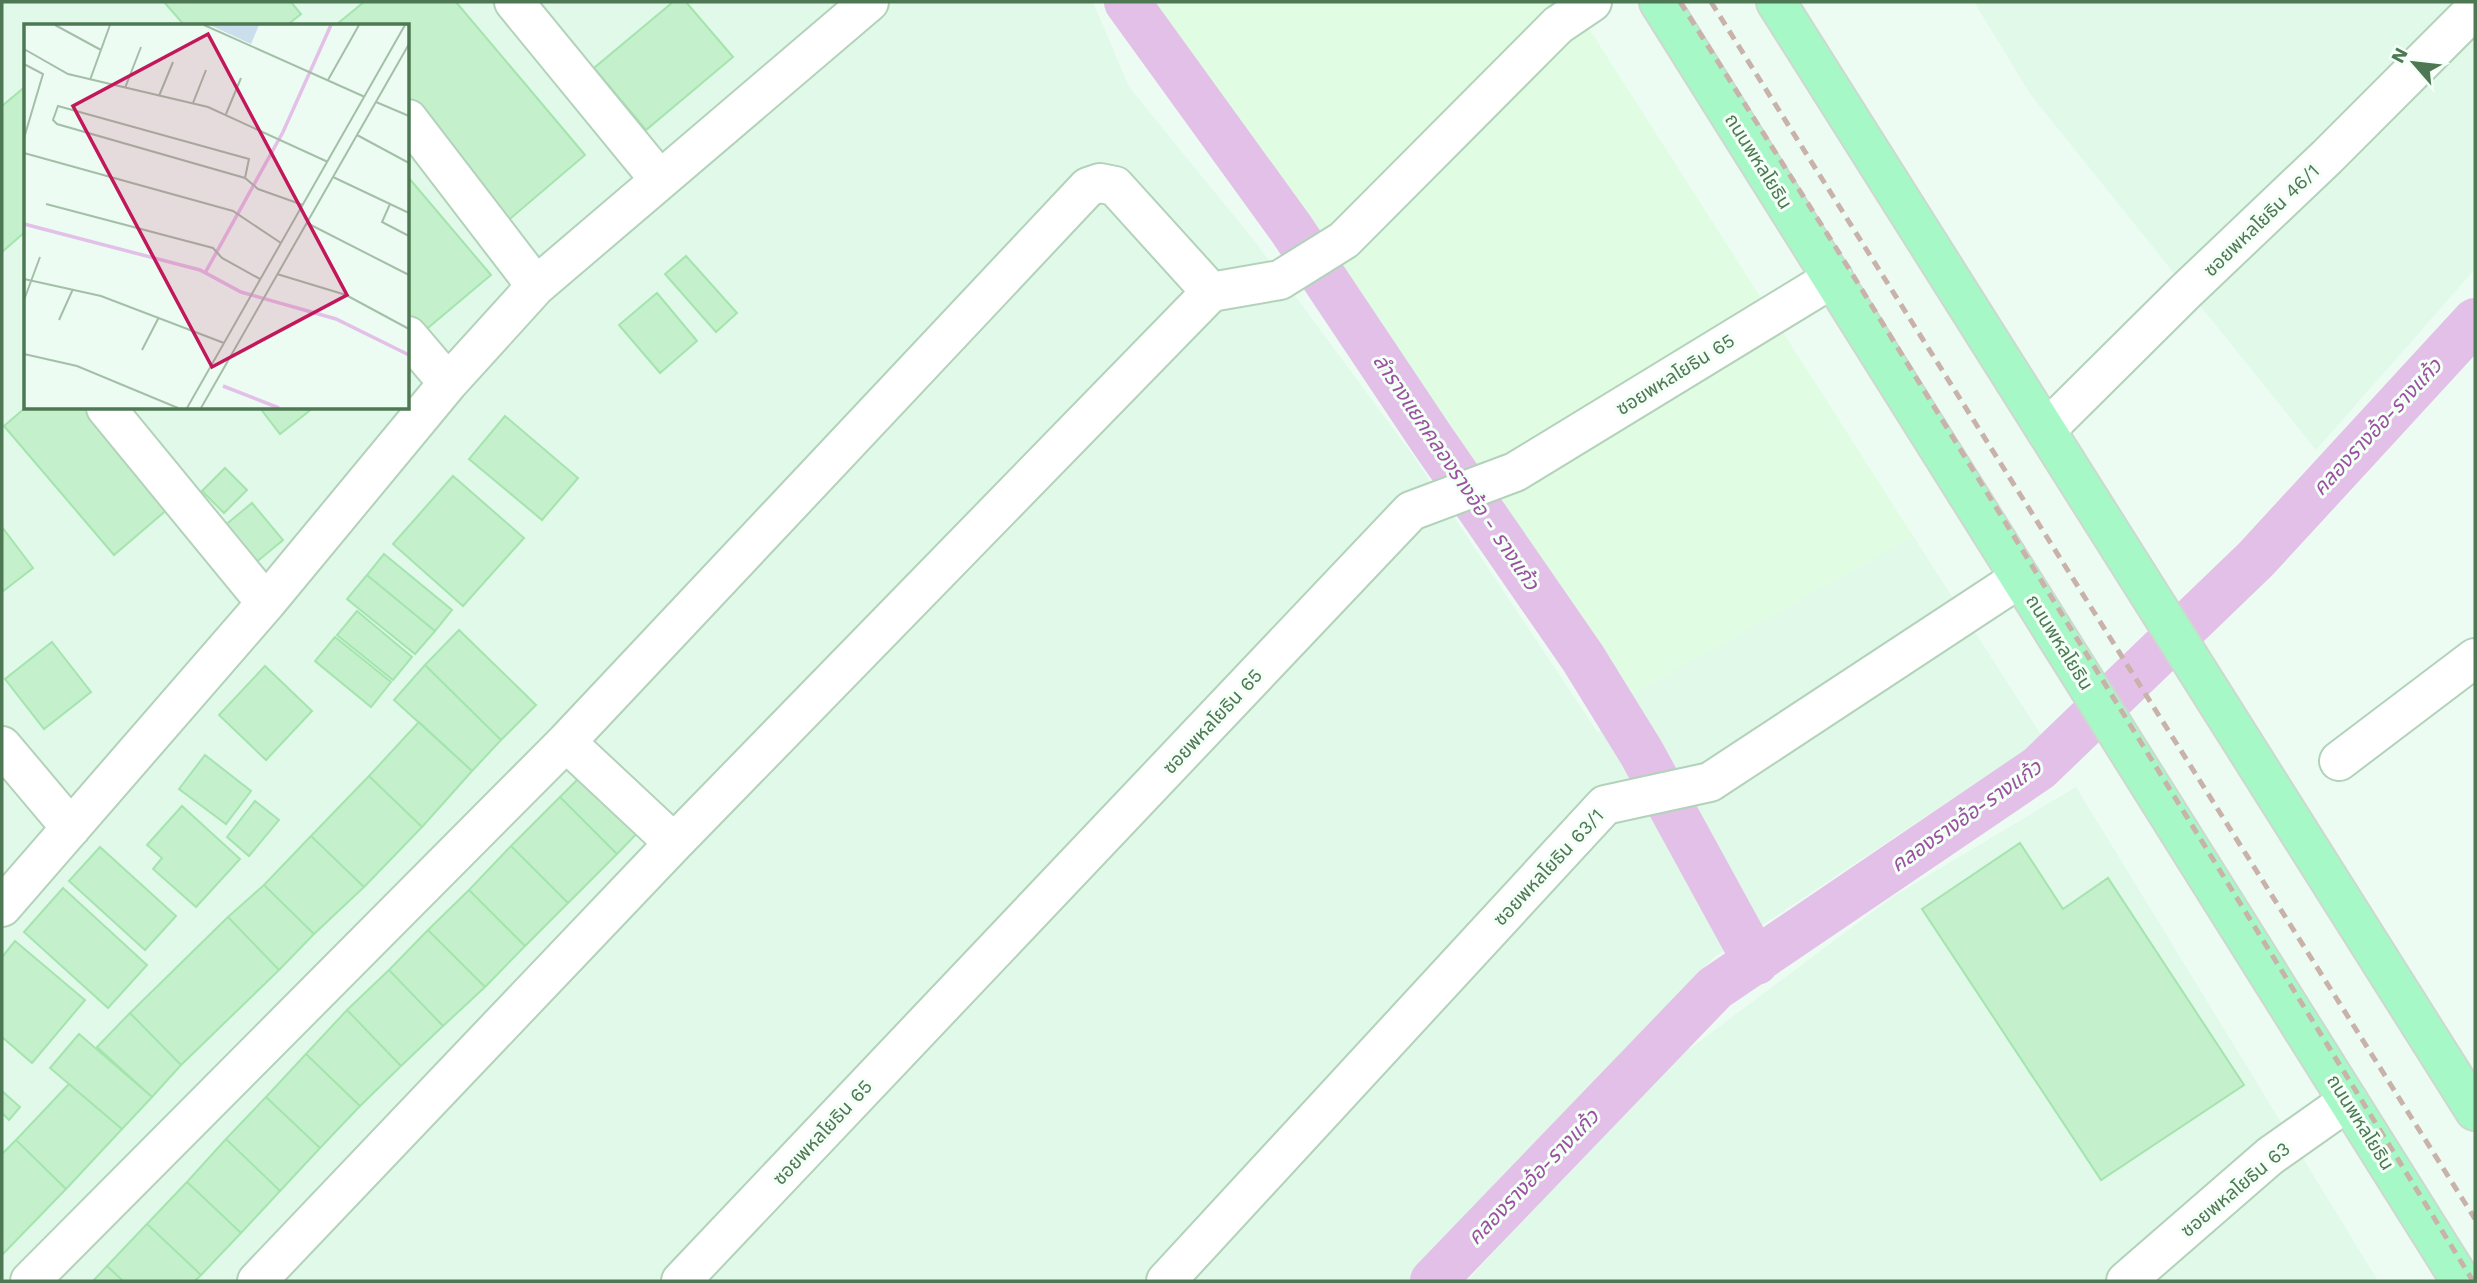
<svg xmlns="http://www.w3.org/2000/svg" width="2477" height="1283" viewBox="0 0 2477 1283" font-family="'Work Sans','Noto Sans Thai',sans-serif">
<style>
.residential{fill:#e0f9e8;fill-rule:evenodd}
.commercial{fill:#e0fce2}
.lines{fill:none;stroke-linecap:round;stroke-linejoin:round}
.canal{stroke:#e3c0e7;stroke-width:46}
.building{fill:#c4f1cb;stroke:#a4e4ae;stroke-width:2}
.minor-casing{stroke:#b3d2ba;stroke-width:42}
.major-casing{stroke:#cdd9cf;stroke-width:42}
.minor{stroke:#fff;stroke-width:38}
.major{stroke:#a7f8c7;stroke-width:38}
.rail{stroke:#c8b2a9;stroke-width:5;stroke-dasharray:10 7;stroke-linecap:butt}
.labels{text-anchor:middle;stroke-width:6;stroke-linejoin:round;paint-order:stroke}
.street-label{font-size:19px;fill:#4e7853;stroke:#f3fff7}
.water-label{font-size:21px;font-style:italic;fill:#9b51a0;stroke:#f3fff7}
.inset-river{fill:none;stroke:#e3c0e7;stroke-width:3.5}
.inset-road{fill:none;stroke:#a4bfa8;stroke-width:2}
.view{fill:#c2185b;fill-opacity:0.15;stroke:#c2185b;stroke-width:3.5}
.inset-edge{fill:none;stroke:#4e7853;stroke-width:3.5}
</style>
<rect width="100%" height="100%" fill="#ecfcf2"/>
<!-- residential -->
<path class="residential" d="M2,2h1091l36,85 127,156 156,211 186,279 27,-35 288,-162 130,202 -330,220 -296,323h-1415zM26,26h382v382h-382z
M1974,2h501v267l-159,181 -285,-355z
M2076,787l302,494h-911l193,-210 234,-175z"/>
<!-- commercial -->
<path class="commercial" d="M1155,2h417l341,534 -288,162 -218,-318z"/>
<g class="lines">
<!-- canal -->
<path class="canal" d="M1127,2l165,228 139,208 152,220 58,94 115,210
M1433,1281l282,-293 324,-220 217,-209 219,-238"/>
</g>
<!-- building -->
<path class="building" d="M164,2h127l10,12 -15,12h-101z
M364,2h92l129,153 -80,68 -97,-115v-82h-69l-2,-2z
M673,2h13l47,55 -87,73 -52,-62z
M26,86v145l-24,21v-146z
M408,177l83,98 -68,57 -15,-18z
M686,256l51,57 -21,19 -51,-58z
M657,293l40,48 -37,32 -41,-48z
M26,407l70,1 80,94 -62,53 -110,-129z
M260,408h53l-33,26z
M505,416l73,62 -36,42 -73,-61z
M225,468l22,22 -23,23 -22,-22z
M453,476l71,62 -61,68 -70,-62z
M252,503l31,37 -29,24 -31,-37z
M2,527l31,41 -31,24z
M384,554l68,56 -17,21 -68,-56z
M367,575l68,56 -20,23 -68,-55z
M357,611l55,46 -19,23 -56,-45z
M459,630l77,75 -35,35 -76,-75z
M335,637l56,45 -20,25 -56,-46z
M52,642l39,50 -47,37 -39,-50z
M425,665l76,75 -29,31 -78,-71z
M265,666l47,45 -46,49 -47,-45z
M419,722l53,49 -50,56 -53,-51z
M205,755l46,36 -25,33 -47,-35z
M591,766l56,57 -30,31 -57,-57z
M369,776l53,51 -58,60 -53,-51z
M560,797l57,57 -49,49 -57,-57z
M255,801l24,19 -30,36 -22,-19z
M182,806l58,53 -44,48 -43,-38 9,-11 -15,-13z
M311,836l53,51 -50,47 -50,-49z
M2020,843l43,66 45,-31 136,207 -143,95 -179,-271z
M511,846l57,57 -43,43 -56,-56z
M100,847l76,69 -31,34 -76,-69z
M264,885l50,49 -35,36 -51,-53z
M63,888l84,77 -39,43 -84,-76z
M469,890l56,56 -40,41 -57,-57z
M228,917l51,53 -98,95 -51,-52z
M428,930l57,57 -42,39 -54,-56z
M15,941l70,59 -53,63 -30,-26v-80z
M389,970l54,56 -42,40 -54,-56z
M347,1010l54,56 -41,40 -54,-52z
M130,1013l51,52 -29,32 -55,-50z
M79,1034l73,63 -30,32 -72,-61z
M306,1054l54,52 -40,42 -54,-51z
M69,1084l53,45 -56,60 -50,-49z
M2,1091l18,16 -11,13 -7,-7z
M266,1097l54,51 -40,43 -54,-52z
M226,1139l54,52 -39,42 -54,-51z
M16,1140l50,49 -64,66v-101z
M187,1182l54,51 -40,42 -54,-51z
M147,1224l54,51 -6,6h-72l-16,-15z
M107,1266l16,15h-30z"/>
<g class="lines">
<!-- minor casing -->
<g class="minor-casing">
<path id="minor" d="M514,2l145,177
M408,119l128,167
M408,336l40,47
M106,408l160,195
M2046,430l140,-139 141,-134 148,-148
M566,742l108,101
M2,746l69,82
M2339,761l136,-103
M2,907l264,-304 182,-220 88,-97 333,-284
M30,1281l536,-539 522,-555 12,-4 15,3 96,106
M257,1281l417,-438 537,-551 69,-12 64,-40 214,-215 34,-23
M681,1281l730,-770 104,-39 318,-194
M1166,1281l439,-476 105,-23 310,-204
M2126,1281l144,-125 78,-55"/>
</g>
<!-- major casing -->
<g class="major-casing">
<path id="major" d="M1659,2l802,1279
M1776,2l699,1109"/>
</g>
<!-- minor -->
<use href="#minor" class="minor"/>
<!-- major -->
<use href="#major" class="major"/>
<!-- rail -->
<path class="rail" d="M1680,2l158,249 635,1030
M1711,2l764,1217"/>
</g>
<g class="labels">
<!-- street labels -->
<g class="street-label">
<text transform="translate(1759 161) rotate(58)" y="7">ถนนพหลโยธิน</text>
<text transform="translate(2261 220) rotate(-44)" y="7">ซอยพหลโยธิน 46/1</text>
<text transform="translate(1675 374) rotate(-32)" y="7">ซอยพหลโยธิน 65</text>
<text transform="translate(2060 642) rotate(58)" y="7">ถนนพหลโยธิน</text>
<text transform="translate(1212 721) rotate(-47)" y="7">ซอยพหลโยธิน 65</text>
<text transform="translate(1548 867) rotate(-47)" y="7">ซอยพหลโยธิน 63/1</text>
<text transform="translate(2361 1122) rotate(58)" y="7">ถนนพหลโยธิน</text>
<text transform="translate(822 1132) rotate(-47)" y="7">ซอยพหลโยธิน 65</text>
<text transform="translate(2235 1189) rotate(-40)" y="7">ซอยพหลโยธิน 63</text>
</g>
<!-- water labels -->
<g class="water-label">
<text transform="translate(2377 427) rotate(-47)" y="7">คลองรางอ้อ-รางแก้ว</text>
<text transform="translate(1456 472) rotate(56)" y="7">ลำรางแยกคลองรางอ้อ - รางแก้ว</text>
<text transform="translate(1966 816) rotate(-35)" y="7">คลองรางอ้อ-รางแก้ว</text>
<text transform="translate(1533 1177) rotate(-46)" y="7">คลองรางอ้อ-รางแก้ว</text>
</g>
</g>
<!-- overview -->
<g transform="translate(24 24)">
<rect width="385" height="385" fill="#ecfcf2"/>
<path d="M186,1h49l-8,19z" fill="#cadfeb"/>
<path class="inset-river" d="M0,200l176,46 41,22 95,27 73,36M181,249l78,-141 48,-107M199,362l56,22"/>
<path class="inset-road" d="M31,1l46,25M180,1l161,72M0,25l44,25 140,33 120,55M0,40l19,10 -19,64M66,56l20,-55M304,56l31,-55M101,64l16,-41M135,72l14,-34M352,78l33,14M169,79l13,-33M202,90l15,-36M333,111l52,28M0,129l209,58 48,32M309,153l76,36M221,154l4,-19 -191,-53 -5,14 4,4 188,54 13,11 45,16M22,180l167,44 9,10 38,21M366,180l-8,18 27,14M283,199l102,52M253,250l69,21 63,34M0,255l77,17 123,47M0,276l16,-43M35,296l14,-31M118,326l17,-33M0,330l53,12 101,42M163,384l218,-383M177,384l208,-364"/>
<path class="view" d="M184,10l139,261 -135,72 -139,-261z"/>
<rect width="385" height="385" class="inset-edge"/>
</g>
<!-- border -->
<rect width="2477" height="1283" fill="none" stroke="#4e7853" stroke-width="7"/>
<!-- north arrow -->
<g transform="translate(2414 63) rotate(298)" stroke="#f3fff7" stroke-width="5" paint-order="stroke">
<path d="M0-5L12 26L0 18L-12 26Z" fill="#4e7853"/>
<text y="-10" font-size="19" font-weight="bold" text-anchor="middle" fill="#4e7853">N</text>
</g>
</svg>
